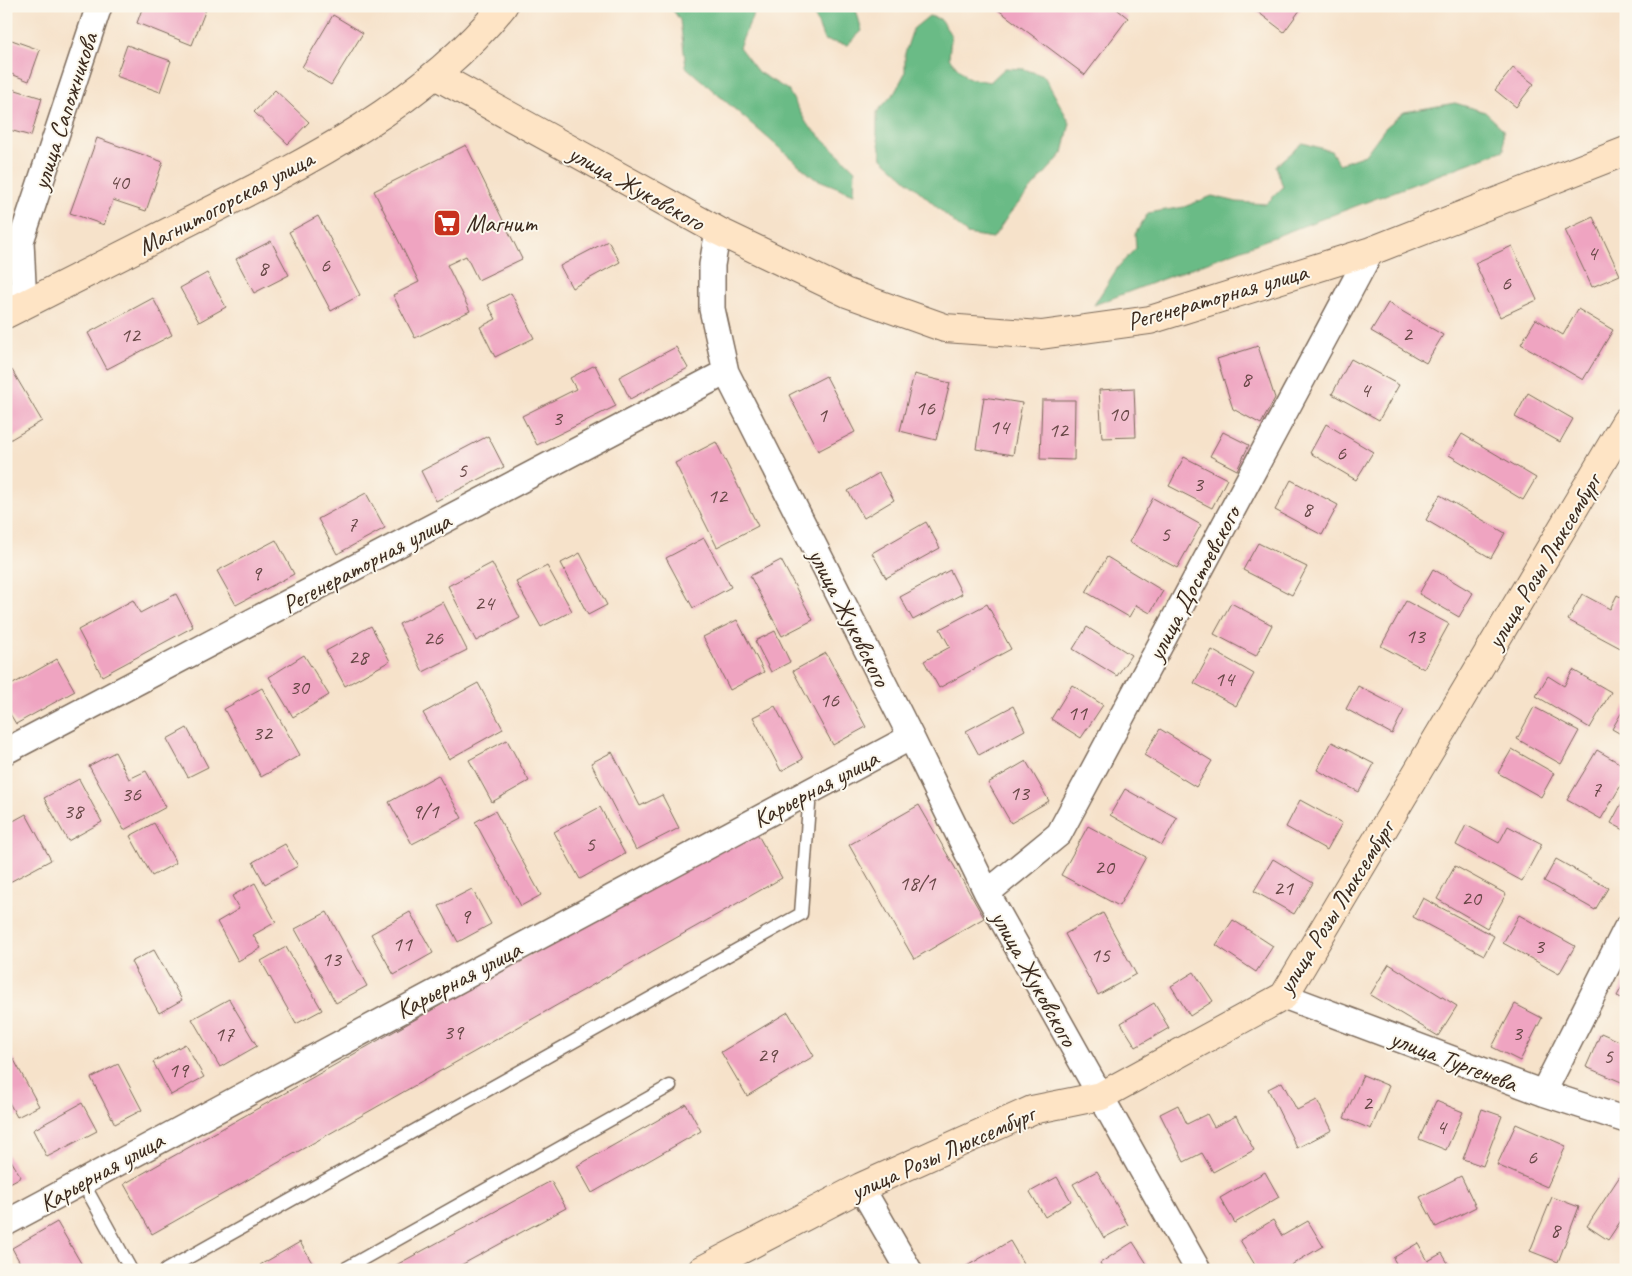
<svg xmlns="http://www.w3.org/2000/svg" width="1632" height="1276" viewBox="0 0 1632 1276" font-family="Caveat,sans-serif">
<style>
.forest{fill:#6abb86;stroke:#527252}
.building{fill:#efa4c1}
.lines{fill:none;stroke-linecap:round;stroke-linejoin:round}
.lane-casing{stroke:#7c6a5a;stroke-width:15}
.street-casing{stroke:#7c6a5a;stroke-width:28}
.secondary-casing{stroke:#7c6a5a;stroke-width:30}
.lane{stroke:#fff;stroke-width:12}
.street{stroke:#fff;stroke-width:25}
.secondary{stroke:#fee4c5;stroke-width:28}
.labels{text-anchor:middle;stroke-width:4;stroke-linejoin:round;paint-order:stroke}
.number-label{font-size:22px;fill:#684847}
.street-label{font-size:25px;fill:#3b2a1e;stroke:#fbf7ec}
.poi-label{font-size:25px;fill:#3b2a1e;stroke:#fbf7ec;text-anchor:start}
</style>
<rect width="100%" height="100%" fill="#fbf7ec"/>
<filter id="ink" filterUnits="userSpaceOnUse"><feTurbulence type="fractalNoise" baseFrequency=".02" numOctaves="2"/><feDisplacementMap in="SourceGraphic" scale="10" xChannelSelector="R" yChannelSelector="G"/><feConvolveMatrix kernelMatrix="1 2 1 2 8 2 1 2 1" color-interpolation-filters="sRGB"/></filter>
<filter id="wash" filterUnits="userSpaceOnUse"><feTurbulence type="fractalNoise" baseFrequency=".0096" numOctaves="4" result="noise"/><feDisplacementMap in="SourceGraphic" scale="20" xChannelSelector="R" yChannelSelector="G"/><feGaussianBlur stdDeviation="1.12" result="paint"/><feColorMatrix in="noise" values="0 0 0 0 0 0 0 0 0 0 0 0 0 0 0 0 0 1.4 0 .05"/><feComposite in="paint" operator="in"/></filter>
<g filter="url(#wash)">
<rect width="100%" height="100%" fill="#f6e2ca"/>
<!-- forest -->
<path class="forest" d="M670,6h87l-18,41 19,25 30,18 19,34 48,46 -1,24 -40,-16 -128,-111 -6,-47z
M807,6h48l7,25 -15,14 -23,-5 -8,-21z
M929,16l11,3 11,16 -2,23 18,20 23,4 15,-14 19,1 20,7 26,47 -7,30 -53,60 -17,25 -26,-4 -85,-76 -5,-23v-23l18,-20 10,-19v-20l8,-24z
M1455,103l30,9 18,17 1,21 -410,155 24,-38 18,-19 -1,-14 13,-21 36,-6 28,-11 25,6 29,2 17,-17 -7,-21 27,-23 28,8 8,13 26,-9 20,-27 19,-16z"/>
<g id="blocks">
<!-- building -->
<path class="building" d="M143,6h58l5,3 -14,36 -55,-22z
M993,6h120l15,12 -43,57z
M1250,6h53l-19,26z
M333,15l30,18 -32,52 -29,-18z
M6,38l34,12 -11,31 -23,-9z
M127,45l44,16 -11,31 -44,-16z
M1513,68l21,16 -18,23 -21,-17z
M6,87l36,11 -11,38 -25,-7z
M275,90l34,32 -21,22 -34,-32z
M97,138l66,24 -17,49 -33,-11 -9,25 -34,-12z
M466,145l56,114 -44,21 -12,-24 -19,9 23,46 -55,27 -22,-43 26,-13 -45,-91z
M6,175l4,1 -3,11h-1z
M318,216l42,79 -29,16 -42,-79z
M1593,217l27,58 -28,12 -27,-57z
M271,241l18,34 -35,18 -18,-34z
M608,241l12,21 -48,26 -12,-22z
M1512,246l25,54 -37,17 -25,-54z
M207,273l19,34 -27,15 -19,-34z
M511,293l23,45 -39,19 -15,-30 16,-8 -8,-14z
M153,298l19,37 -65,34 -19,-36z
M1388,303l55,32 -17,28 -55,-32z
M1578,309l35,21 -30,50 -62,-36 15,-25 27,16z
M1258,346l17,52 -14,26 -28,-15 -16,-50z
M676,347l12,21 -58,31 -11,-22z
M1351,359l48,26 -20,35 -47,-26z
M595,365l21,41 -79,39 -15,-29 54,-27 -6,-11z
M12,370l30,51 -36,21v-69z
M914,374l36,9 -14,57 -36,-9z
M826,376l29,56 -37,19 -29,-56z
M1134,388l2,49 -34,1 -3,-48z
M1528,393l45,26 -13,23 -45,-25z
M984,397l38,6 -9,52 -37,-6z
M1042,400h33l-1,60 -34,-1z
M1326,424l47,28 -17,28 -46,-27z
M1223,432l26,13 -12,25 -27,-14z
M1462,434l74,44 -13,22 -74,-45z
M488,436l16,31 -68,34 -15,-30z
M716,442l42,84 -41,21 -42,-84z
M1184,457l43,22 -15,29 -43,-22z
M879,473l15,27 -30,18 -16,-27z
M1291,480l47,25 -16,30 -47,-25z
M366,493l19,35 -48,26 -19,-35z
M1440,495l65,38 -14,25 -65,-38z
M1153,498l48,27 -24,43 -48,-26z
M926,522l14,26 -54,30 -14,-25z
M704,538l27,49 -38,21 -27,-50z
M276,540l18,34 -58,31 -19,-34z
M1258,543l49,24 -15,28 -49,-25z
M580,553l27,52 -19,10 -27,-52z
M1107,557l56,34 -13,22 -14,-8 -7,12 -43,-25z
M781,560l32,60 -31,16 -32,-60z
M492,563l28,55 -44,23 -28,-55z
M547,566l25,45 -31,16 -25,-45z
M1433,569l40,24 -14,24 -40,-23z
M950,570l12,24 -49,26 -13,-23z
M176,594l17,33 -91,49 -24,-46 55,-30 7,13z
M1582,594l28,15 7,-14 9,5v51l-58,-31z
M1406,601l43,23 -25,45 -43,-23z
M443,602l24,48 -44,22 -24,-48z
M1231,603l41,22 -16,31 -42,-22z
M987,604l24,45 -72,39 -15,-27 26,-14 -10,-18z
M737,620l27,52 -34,18 -27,-53z
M371,626l19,35 -45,25 -19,-35z
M1087,627l44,28 -14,21 -44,-27z
M775,631l15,31 -19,10 -16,-31z
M1212,650l42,24 -18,32 -42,-23z
M826,653l40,74 -33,18 -40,-74z
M304,655l25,40 -36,22 -24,-40z
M57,659l18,32 -59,33 -10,-17v-19z
M1573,670l38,22 -21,36 -54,-32 12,-20 16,10z
M478,683l25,46 -54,30 -26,-46z
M1072,685l31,20 -22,33 -30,-19z
M1358,686l46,24 -12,24 -46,-25z
M262,688l38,67 -39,22 -37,-68z
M1626,705v32l-14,-8z
M775,706l28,53 -22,12 -28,-54z
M1013,706l12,24 -46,25 -13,-24z
M1534,707l45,24 -18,33 -44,-25z
M187,728l21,39 -20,10 -21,-38z
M1160,729l52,32 -16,26 -52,-32z
M507,740l22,41 -37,21 -23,-42z
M1332,742l42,22 -15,28 -42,-22z
M1512,749l42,24 -13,24 -43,-24z
M1597,750l29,17v10l-25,42 -34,-19z
M115,752l14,27 17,-8 20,36 -42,23 -35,-64z
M612,752l28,54 22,-11 17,33 -43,22 -45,-87z
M1026,761l23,40 -38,22 -23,-40z
M438,775l24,43 -50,26 -23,-42z
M79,779l23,43 -34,19 -24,-43z
M1125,789l52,29 -15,27 -52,-30z
M1626,795v36l-15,-8z
M1300,800l42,23 -15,27 -41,-23z
M919,805l65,113 -70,41 -65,-114z
M600,807l25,47 -45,25 -26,-47z
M495,811l46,84 -20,11 -46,-84z
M26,814l25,46 -45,24v-59z
M154,823l22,40 -24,13 -22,-40z
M1466,825l33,18 9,-17 34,18 -20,37 -66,-36z
M1088,826l58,31 -27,49 -58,-31z
M754,828l28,50 -630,356 -28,-50z
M285,844l13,22 -33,18 -12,-22z
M1273,859l40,24 -19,31 -40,-23z
M1556,859l52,29 -13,22 -51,-29z
M1455,866l51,28 -19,34 -50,-29z
M255,883l21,39 -23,13 8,13 -23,13 -21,-39 22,-13 -7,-13z
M472,889l19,35 -33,18 -19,-36z
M1423,898l71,38 -10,19 -71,-38z
M327,912l40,74 -31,17 -41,-74z
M410,912l23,41 -39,22 -23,-41z
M1103,913l33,61 -38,21 -33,-61z
M1519,915l56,31 -16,28 -56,-31z
M1233,920l40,26 -17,26 -40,-27z
M286,947l36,63 -26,14 -35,-63z
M154,950l28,50 -23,13 -28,-51z
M1389,964l68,42 -19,30 -68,-41z
M1194,972l19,29 -23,15 -19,-30z
M1626,979v21l-9,-4z
M229,999l28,47 -37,21 -28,-48z
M1154,1003l15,25 -33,19 -15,-24z
M1515,1004l27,14 -22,43 -28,-14z
M788,1012l26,44 -67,40 -26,-44z
M1601,1033l25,11v40l-40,-17z
M185,1044l19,33 -33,18 -18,-33z
M13,1058l26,48 -22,11 -11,-20v-36z
M118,1064l24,46 -27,14 -24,-46z
M1363,1075l26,11 -18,43 -27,-11z
M1282,1082l15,28 20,-10 15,30 -35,18 -29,-59z
M1436,1101l27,11 -17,38 -27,-11z
M82,1103l15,28 -50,26 -14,-27z
M686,1104l15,27 -109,62 -15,-27z
M1178,1105l9,19 20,-10 7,13 22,-11 18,34 -41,22 -11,-19 -18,9 -24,-48z
M1482,1109l20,7 -19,50 -20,-7z
M1516,1124l50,22 -19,41 -50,-22z
M6,1152l15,25 -15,8z
M1097,1171l31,54 -24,13 -31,-54z
M1265,1172l14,25 -44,26 -15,-25z
M1622,1173l4,2v38l-18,27 -21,-14z
M1461,1176l15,31 -40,20 -16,-30z
M1057,1177l14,24 -26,16 -15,-25z
M551,1181l15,27 -114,62h-65z
M1552,1197l27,10 -21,55 -28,-11z
M1273,1220l9,16 26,-15 15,25 -40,24h-25l-18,-30z
M57,1222l28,48h-61l-12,-22z
M1010,1241l17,29h-67z
M300,1242l15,26 -3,2h-49l-3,-5z
M1133,1242l18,28h-47l-4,-7z
M1418,1243l10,18 14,-8 10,17h-52l-7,-12z"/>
</g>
</g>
<g filter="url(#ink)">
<use href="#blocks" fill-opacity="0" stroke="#7c6a5a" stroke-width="1"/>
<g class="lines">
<!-- lane casing -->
<g class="lane-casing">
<path id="lane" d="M82,1181l49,89
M166,1270l635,-356 9,-123
M343,1270l327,-184"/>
</g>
<!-- street casing -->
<g class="street-casing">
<path id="street" d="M718,231l-6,34v44l14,63 185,365 76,156 211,377
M24,305l-3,-64 78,-235
M6,751l720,-379
M987,893l72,-59 312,-583
M1284,996l259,97 83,27
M1543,1093l83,-164
M861,1187l48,83
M6,1223l905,-486"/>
</g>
<!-- secondary casing -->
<g class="secondary-casing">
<path id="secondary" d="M437,76l281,155 129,62 98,35 96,7 109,-15 221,-69 255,-100
M6,314c64,-32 128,-64 192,-97 110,-55 227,-114 305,-211
M702,1270l159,-83 171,-77 69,-14 183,-100 342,-575"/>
</g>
<!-- lane -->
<use href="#lane" class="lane"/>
<!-- street -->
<use href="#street" class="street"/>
<!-- secondary -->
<use href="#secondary" class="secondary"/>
</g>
</g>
<!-- icons -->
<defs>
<g id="supermarket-square" transform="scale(1.4375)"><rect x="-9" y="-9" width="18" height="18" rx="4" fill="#c8321e" stroke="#fbf7ec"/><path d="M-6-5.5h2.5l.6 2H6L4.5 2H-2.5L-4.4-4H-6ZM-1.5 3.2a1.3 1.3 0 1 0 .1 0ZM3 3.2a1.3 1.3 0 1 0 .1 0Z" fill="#fff"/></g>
</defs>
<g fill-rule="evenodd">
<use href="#supermarket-square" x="447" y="223"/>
</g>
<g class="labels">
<!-- number labels -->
<g class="number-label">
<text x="119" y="189">40</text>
<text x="1592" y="260">4</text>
<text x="325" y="272">6</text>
<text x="263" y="275">8</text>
<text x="1506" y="290">6</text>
<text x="1407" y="341">2</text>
<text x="130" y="342">12</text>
<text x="1246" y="386">8</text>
<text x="1365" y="397">4</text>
<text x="925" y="415">16</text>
<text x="1118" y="421">10</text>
<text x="822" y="422">1</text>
<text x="557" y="425">3</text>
<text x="999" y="434">14</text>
<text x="1058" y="437">12</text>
<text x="1341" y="460">6</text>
<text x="462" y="477">5</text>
<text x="1198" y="491">3</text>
<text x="717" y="503">12</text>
<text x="1307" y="516">8</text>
<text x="352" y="531">7</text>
<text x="1165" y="541">5</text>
<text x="256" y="580">9</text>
<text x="484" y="610">24</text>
<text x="1415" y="643">13</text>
<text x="433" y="645">26</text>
<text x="358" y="664">28</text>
<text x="1224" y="686">14</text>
<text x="299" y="694">30</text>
<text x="829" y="707">16</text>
<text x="1077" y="720">11</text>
<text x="262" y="740">32</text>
<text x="1596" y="796">7</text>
<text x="1019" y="800">13</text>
<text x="131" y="801">36</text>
<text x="73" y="818">38</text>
<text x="425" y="818">9/1</text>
<text x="590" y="851">5</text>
<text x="1104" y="874">20</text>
<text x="917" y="890">18/1</text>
<text x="1283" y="895">21</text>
<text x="1471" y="905">20</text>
<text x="465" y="923">9</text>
<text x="402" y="951">11</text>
<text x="1539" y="953">3</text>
<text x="1100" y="962">15</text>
<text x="331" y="966">13</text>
<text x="453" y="1039">39</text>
<text x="1517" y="1040">3</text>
<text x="224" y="1041">17</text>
<text x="767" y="1062">29</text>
<text x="1608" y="1063">5</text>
<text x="178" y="1077">19</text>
<text x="1367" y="1110">2</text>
<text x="1441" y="1134">4</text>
<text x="1532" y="1164">6</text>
<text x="1555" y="1237">8</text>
</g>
<!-- street labels -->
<g class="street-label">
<text transform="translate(64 111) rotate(-72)" y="9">улица Сапожникова</text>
<text transform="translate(637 187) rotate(29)" y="9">улица Жуковского</text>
<text transform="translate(225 202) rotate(-28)" y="9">Магнитогорская улица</text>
<text transform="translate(1217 296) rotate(-16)" y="9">Регенераторная улица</text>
<text transform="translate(1543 561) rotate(-59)" y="9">улица Розы Люксембург</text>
<text transform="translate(366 562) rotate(-28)" y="9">Регенераторная улица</text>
<text transform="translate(1193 583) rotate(-62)" y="9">улица Достоевского</text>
<text transform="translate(850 617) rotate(63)" y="9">улица Жуковского</text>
<text transform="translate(815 788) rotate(-28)" y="9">Карьерная улица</text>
<text transform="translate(1335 907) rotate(-58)" y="9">улица Розы Люксембург</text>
<text transform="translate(1035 978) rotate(61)" y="9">улица Жуковского</text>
<text transform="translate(458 979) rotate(-28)" y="9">Карьерная улица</text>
<text transform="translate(1454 1060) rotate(21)" y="9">улица Тургенева</text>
<text transform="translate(942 1152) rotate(-24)" y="9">улица Розы Люксембург</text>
<text transform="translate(101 1171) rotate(-29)" y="9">Карьерная улица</text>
</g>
<!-- poi labels -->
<g class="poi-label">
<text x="466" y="232">Магнит</text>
</g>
</g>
<!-- margin -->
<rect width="1632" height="1276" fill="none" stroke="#fbf7ec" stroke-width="25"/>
</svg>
